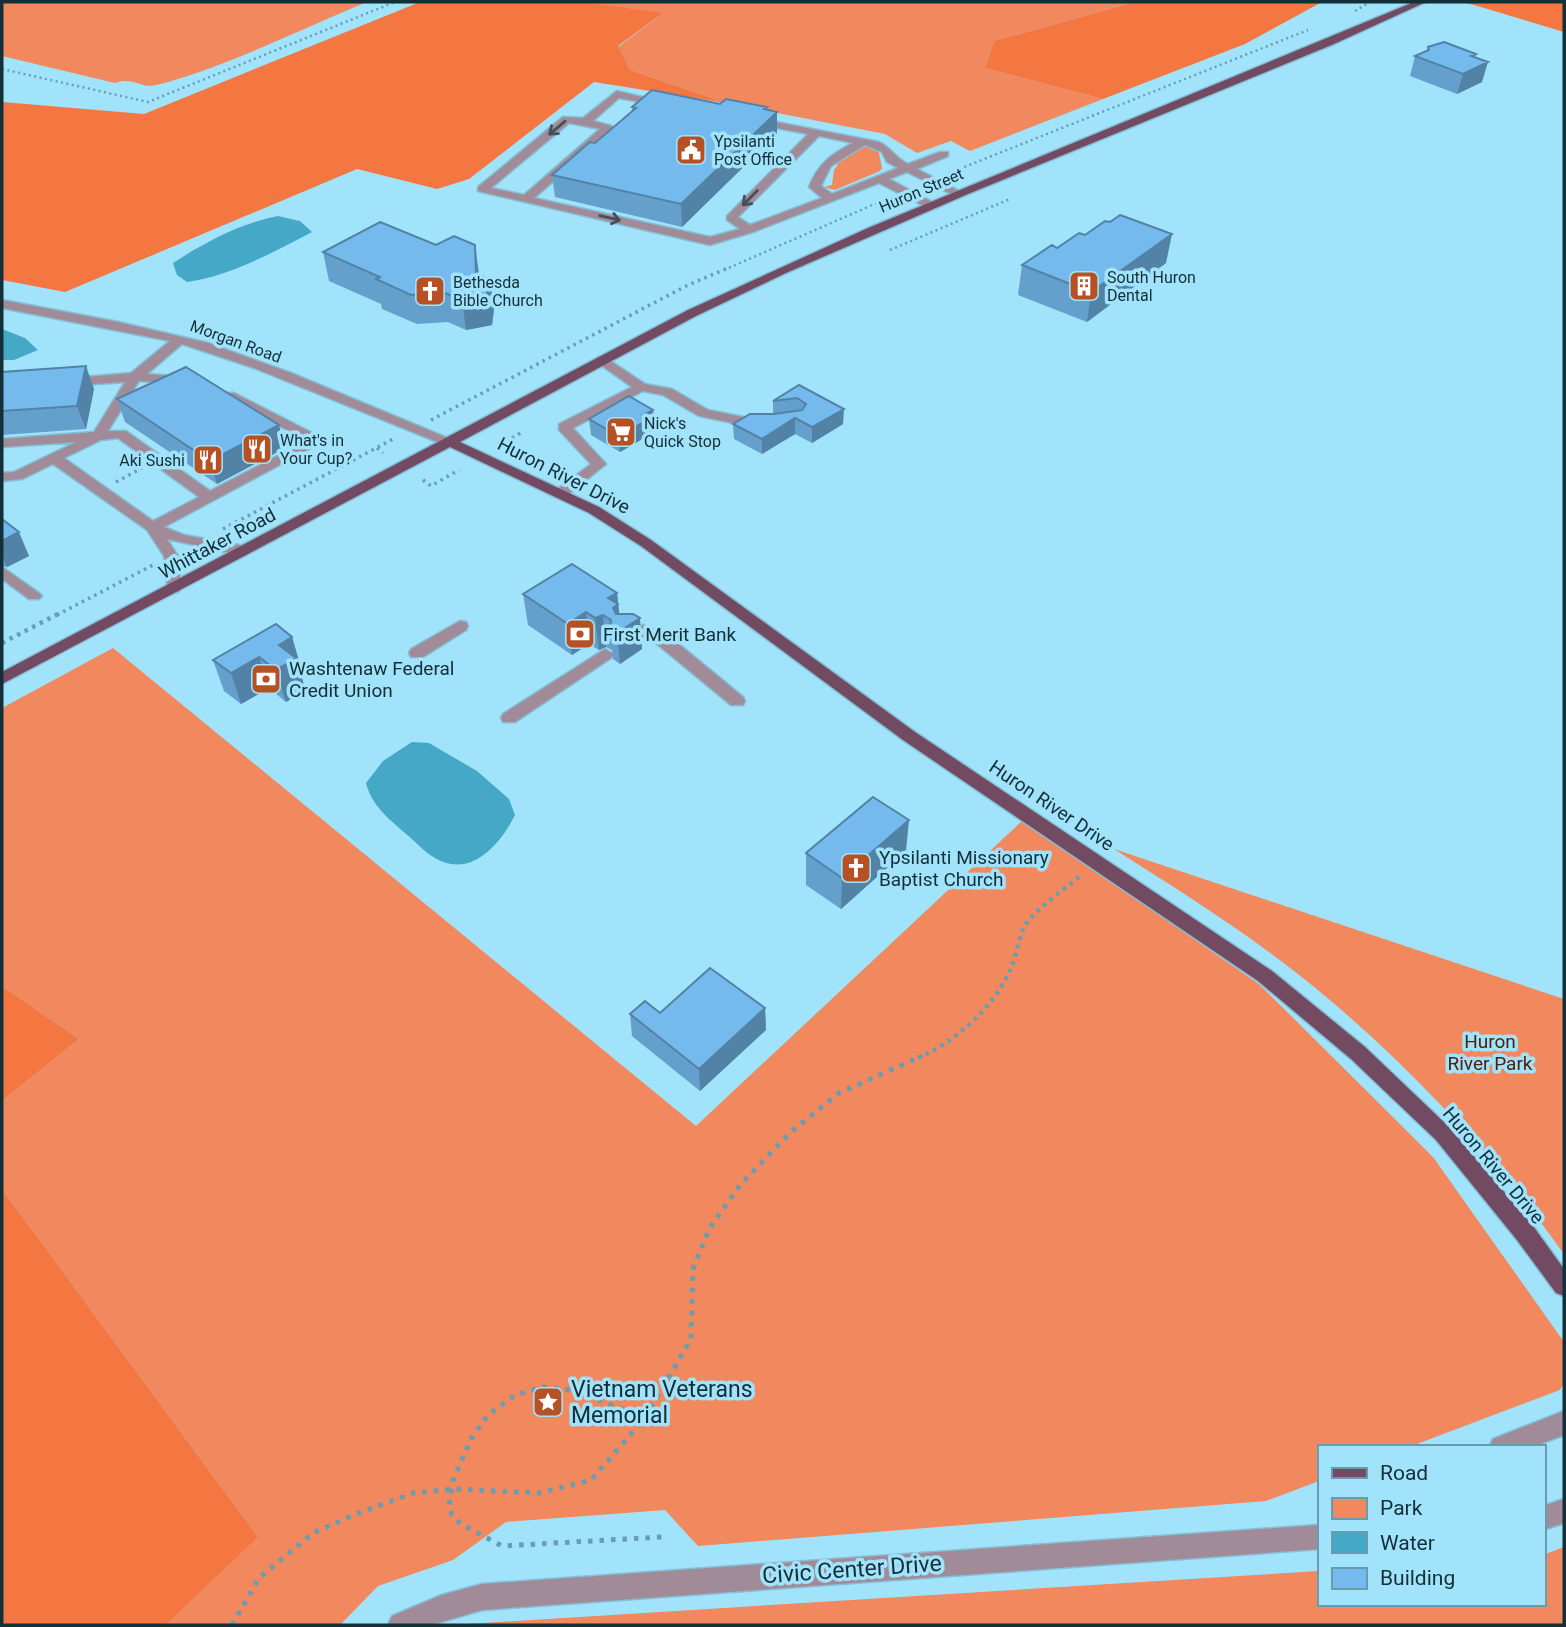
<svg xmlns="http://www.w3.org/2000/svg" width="1566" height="1627" viewBox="0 0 1566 1627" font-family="Roboto,sans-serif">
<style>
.green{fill:#f1885e}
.forest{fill:#f47641}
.water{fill:#45a8c7}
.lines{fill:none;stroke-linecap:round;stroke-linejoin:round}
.minor-casing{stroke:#84bfd4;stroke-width:3}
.major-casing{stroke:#84bfd4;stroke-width:3}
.path-far3{stroke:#6a9db0;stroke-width:2.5;stroke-dasharray:2 3.5;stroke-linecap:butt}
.path-far2{stroke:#6a9db0;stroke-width:3.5;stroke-dasharray:2.5 4.5;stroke-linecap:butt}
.path-far1{stroke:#6a9db0;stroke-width:4.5;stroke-dasharray:3.5 5;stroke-linecap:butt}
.path{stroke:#6a9db0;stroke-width:5;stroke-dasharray:4.5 7;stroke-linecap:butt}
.minor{fill:#a28b98;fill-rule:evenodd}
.major{fill:#724b63;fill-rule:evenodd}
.wall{fill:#65a0cc}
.shaded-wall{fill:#5282a6}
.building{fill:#75baed;stroke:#5282a6;stroke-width:2}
.oneway{stroke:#454f5a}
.labels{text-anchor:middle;stroke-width:7;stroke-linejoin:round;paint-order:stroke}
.far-poi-label{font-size:16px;fill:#132f38;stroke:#a0e3fb;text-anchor:start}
.far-street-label{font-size:16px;fill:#132f38;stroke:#a0e3fb}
.street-label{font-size:19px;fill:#132f38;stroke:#a0e3fb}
.poi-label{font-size:19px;fill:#132f38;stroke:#a0e3fb;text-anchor:start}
.park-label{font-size:19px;fill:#50200b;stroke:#a0e3fb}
.near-poi-label{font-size:23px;fill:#132f38;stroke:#a0e3fb;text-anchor:start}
.near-street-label{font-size:23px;fill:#132f38;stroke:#a0e3fb}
</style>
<rect width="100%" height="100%" fill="#a0e3fb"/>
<!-- green -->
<path class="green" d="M2,2h365c-66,27 -143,66 -211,83 -14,4 -23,-9 -41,-2l-113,-27z
M584,2h551l-141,39 -9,27 118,31 -133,52 -19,-10 -34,12 -32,-19 -159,-31 -96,-33 -12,-23 44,-33z
M866,146l12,3 4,19 -2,3 -45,19 -11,-3 8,-2 2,-15 4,-5 -6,-3z
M113,648l583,478 327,-306 237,165 173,172 131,185v40l-4,8 -151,57h-90v34l-53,20 -568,45 -33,-36 -159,12 -53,38 -75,26 -38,39h-176l94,-88 -256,-348v-88l77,-62 -77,-53v-278z
M1114,849l450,150v255c-79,-110 -179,-215 -287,-296 -52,-39 -108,-74 -163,-109z
M1564,1547v78h-1114l869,-54v33h224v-49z"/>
<!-- forest -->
<path class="forest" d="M420,2h164l79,11 -45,33 12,24 96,33 -132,-21 -125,97 -32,10 -80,-20 -292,123 -63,-12v-178l142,12z
M1135,2h187l-77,42 -142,55 -118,-31 9,-27z
M1464,2h100v30z
M2,986l77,53 -77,62z
M2,1189l256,348 -93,88h-163z"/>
<!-- water -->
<path class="water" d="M278,216l22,5 12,11c-38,20 -82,44 -125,50l-10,-7 -4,-12c31,-20 68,-40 105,-47z
M2,329l23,9 13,12 -24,10h-12z
M412,742l17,1 48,28 32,28 6,16c-15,30 -45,64 -80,43 -11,-6 -20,-17 -30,-25 -17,-15 -33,-27 -39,-50l17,-22z"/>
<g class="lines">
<!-- minor casing -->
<g class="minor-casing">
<path id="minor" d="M617,91l50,12 -5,3 -43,-8 -26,23 19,5v4l-78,68 176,39 30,-8 -13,-9v-4l81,-82 -57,-11 -1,-2 5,-3 124,24c13,6 16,16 29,22l32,-12h8v4l-31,13 46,24 -10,2 -46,-23 -18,7 45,24v4h-8l-47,-24 -126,49 -43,13 -232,-54v-4l85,-70 20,1zM569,123l31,6 -76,66 -33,-7zM819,136l34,7c-22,11 -35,21 -44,44l13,11 -72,27 -12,-8zM865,145l17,7 5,10 11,6 -66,26 -11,-8 10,-20z
M2,300l116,22 90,21 83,30 166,69 -2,3h-10l-191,-77 -72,-24 -35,30 39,3 7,4 -2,3 -52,-3 -31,50h18l84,60 98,-51 -84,-41v-6h10l92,47 -162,87 20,8 60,11 7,5 -7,5 -77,-17 11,17 3,33 -3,3h-10l-4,-36 -17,-26 -94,-66 -31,15 -20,2v-8l12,-1 62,-30 -74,5v-8l92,-7 31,-50 -57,4 -5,-1v-6l68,-6 39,-32 -168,-33zM118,438l81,59 -46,24 -89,-63 37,-18z
M603,356l42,28 27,5 36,21 55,11 7,4 -7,4 -64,-13 -36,-21 -20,-4 -70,37 33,36 -41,33h-10v-6l36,-27 -32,-34v-6l73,-37 -34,-24v-6z
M2,567l37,26 3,3 -3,3h-10l-27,-20z
M460,621l6,1 2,4 -2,4 -43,27h-12l-2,-4 2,-4z
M643,625l26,11 74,61 2,4 -2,4h-12l-74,-61 -13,-7 -11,7h-12l-2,-4z
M605,649l8,5 -2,4 -96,64h-12l-2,-4 2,-4z
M1564,1411v24l-32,12h-43l4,-8z
M1564,1499v24l-21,7v-24z
M1319,1525v24l-837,61 -51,15h-43l4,-9 50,-21 40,-11z"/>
</g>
<!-- major casing -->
<g class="major-casing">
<path id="major" d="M1414,2h12l-92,42 -366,150 -182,79 -90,43 -236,126 139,65 52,33 264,192 357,239 93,76 85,81 83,98 31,43v27l-8,-3 -39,-53 -81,-100 -85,-81 -93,-78 -355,-241 -262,-194 -52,-33 -139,-66 -448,237v-12l686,-362 180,-82z"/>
</g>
<!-- path-far3 -->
<path class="path-far3" d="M1355,11l15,-9
M2,69l146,33 247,-100
M949,173l359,-143
M890,250l120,-51
M724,270l162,-71"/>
<!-- path-far2 -->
<path class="path-far2" d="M431,420l257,-135 40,-17
M512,438l12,-7
M377,448l6,5
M423,480l8,6 28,-16
M116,482l26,-14
M223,529l172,-91
M57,615l96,-50"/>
<!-- path-far1 -->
<path class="path-far1" d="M2,643l58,-30
M918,1058c38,-17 78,-52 94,-92 5,-13 7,-34 16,-45 14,-17 36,-31 53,-46"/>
<!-- path -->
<path class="path" d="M645,1418l-72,-28 -30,-3 -28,8 -27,20 -17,24 -18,41 -4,26 3,9 9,9 41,22 160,-9
M232,1625l27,-47 54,-45 43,-19 57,-21 42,-4 84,4 52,-13 54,-62 46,-79 2,-70 16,-40 31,-44 52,-54 47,-38 83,-37"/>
<!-- minor -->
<use href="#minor" class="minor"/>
<!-- major -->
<use href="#major" class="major"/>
</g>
<!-- wall -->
<path class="wall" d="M1428,47l48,7 -1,3 7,25 -25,12 -47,-18 5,-20 12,-6z
M720,104l47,6 10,24 -95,93 -127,-30 -3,-22 43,-32 37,-31v-5z
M1057,248l109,15 -79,59 -69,-27 4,-30z
M323,252l156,23 11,5 4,29 -2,16 -26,5 -18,-8 -31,2 -35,-15 -1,-5 -52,-23z
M2,372l92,17 -8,40 -84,6z
M799,385l44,39 -31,19 -17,-9 -33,20 -28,-15 -1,-15 40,-10v-13z
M117,399l168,49 -68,36 -92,-62z
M653,410l1,15 -4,2 1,7 -31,18 -29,-17 -2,-16z
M2,519l27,37 -22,11 -5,-1z
M617,593l2,21 23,35 -22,15 -7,-5 -1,-9 -6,-3 -7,3 -10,-6 -17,11 -44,-30 -5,-31z
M292,637l9,31 -1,1 5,21 -19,12 -17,-14 -28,16 -17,-13 -11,-31z
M906,851l-65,58 -35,-24v-32z
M765,1008l1,22 -66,61 -68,-55 -2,-22z"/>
<!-- shaded-wall -->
<path class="shaded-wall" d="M1476,54l-5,16 17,-8 -6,20 -25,12 6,-20 8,-18z
M767,107v14l10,-9v22l-95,93 -1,-23z
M1172,234l-6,29 -79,59 4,-30z
M475,245l4,29 1,22 10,-16 4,29 -2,16 -26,5 -4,-30 14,-27z
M86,366l8,23 -8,40 -9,-23z
M844,409l-1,15 -31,19v-16z
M653,410l1,15 -4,2 1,7 -31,18 -1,-16 24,-21z
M795,418v16l-33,20v-15z
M279,425l6,23 -68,36 -7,-23z
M19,532l10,24 -22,11 -5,-11v-15z
M617,593l4,37 19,-12 2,31 -22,15 -3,-31 -9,-35z
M586,612l3,32 -17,11 -4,-31z
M603,615l3,32 -7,3 -4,-32z
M292,637l9,31 -1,1 5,21 -19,12 -10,-32 3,-25z
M259,657l10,31 -28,16 -10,-31z
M909,820l-3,31 -65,58 1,-31z
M765,1008l1,22 -66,61 -1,-22z"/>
<!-- building -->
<path class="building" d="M1444,42l32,12 -5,2 17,6 -25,12 -48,-18 14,-6 -1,-3z
M652,90l68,14 6,-5 41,8 -3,2 13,3 -96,92 -129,-29 38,-33 5,1 41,-35 -4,-1z
M1120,215l52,19 -81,58 -69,-27 30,-20 5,3 22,-15 6,2 20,-14 5,1z
M380,222l56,23 18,-9 21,9 1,28 14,7 -3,15 -25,5 -19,-8 -32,3 -35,-16 4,-2 -57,-25z
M86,366l-9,40 -75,5v-39z
M186,367l93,58 -69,36 -93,-62z
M799,385l45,24 -32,18 -17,-9 -33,21 -29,-15 17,-10h24l28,-4 4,-6 -9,-6 -24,3z
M629,396l24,14 -10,5 7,4 -31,17 -30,-17z
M2,519l17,13 -17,9z
M572,564l45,29 -9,5 10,6 -5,4 3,6h17l7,4 -23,15 -7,-5 1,-8 -8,-5 -8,3 -9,-6 -18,12 -45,-30z
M276,624l16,13 -13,8 17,13 -20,12 -17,-13 -28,16 -18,-13z
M873,797l36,23 -67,58 -36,-25z
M710,968l55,40 -66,61 -69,-55 15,-13 15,12z"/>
<!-- one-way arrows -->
<defs><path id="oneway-shaft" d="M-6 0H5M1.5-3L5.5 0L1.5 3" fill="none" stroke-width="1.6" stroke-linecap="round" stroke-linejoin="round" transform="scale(1.75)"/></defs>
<g class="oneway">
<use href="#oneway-shaft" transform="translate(557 128) rotate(140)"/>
<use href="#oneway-shaft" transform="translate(750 198) rotate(135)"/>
<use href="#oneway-shaft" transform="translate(610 218) rotate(13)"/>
</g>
<!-- icons -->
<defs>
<g id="civic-square" transform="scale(1.575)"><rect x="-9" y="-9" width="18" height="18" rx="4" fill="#b75124" stroke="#a0e3fb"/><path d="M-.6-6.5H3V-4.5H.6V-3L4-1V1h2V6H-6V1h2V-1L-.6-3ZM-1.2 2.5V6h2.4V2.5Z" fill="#fff"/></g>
<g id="building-square" transform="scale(1.575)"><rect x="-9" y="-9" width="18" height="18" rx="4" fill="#b75124" stroke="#a0e3fb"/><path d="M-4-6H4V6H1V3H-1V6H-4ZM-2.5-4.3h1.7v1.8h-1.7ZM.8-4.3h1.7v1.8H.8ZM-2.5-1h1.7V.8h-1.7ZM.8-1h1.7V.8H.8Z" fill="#fff"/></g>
<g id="church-square" transform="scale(1.575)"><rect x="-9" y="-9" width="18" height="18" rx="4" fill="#b75124" stroke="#a0e3fb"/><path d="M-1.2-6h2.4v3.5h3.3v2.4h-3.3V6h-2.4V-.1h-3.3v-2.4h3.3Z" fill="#fff"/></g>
<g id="supermarket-square" transform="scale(1.575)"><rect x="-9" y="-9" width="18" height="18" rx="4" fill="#b75124" stroke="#a0e3fb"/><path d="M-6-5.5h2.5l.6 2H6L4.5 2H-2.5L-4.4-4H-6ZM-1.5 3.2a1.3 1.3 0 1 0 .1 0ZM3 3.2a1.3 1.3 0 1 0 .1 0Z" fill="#fff"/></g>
<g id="restaurant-square" transform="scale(1.575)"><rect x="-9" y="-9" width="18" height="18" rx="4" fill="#b75124" stroke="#a0e3fb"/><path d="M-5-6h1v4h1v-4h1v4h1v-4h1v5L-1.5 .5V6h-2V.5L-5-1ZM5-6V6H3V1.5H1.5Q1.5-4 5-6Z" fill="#fff"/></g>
<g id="bank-square" transform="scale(1.575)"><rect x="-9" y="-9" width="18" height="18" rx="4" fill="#b75124" stroke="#a0e3fb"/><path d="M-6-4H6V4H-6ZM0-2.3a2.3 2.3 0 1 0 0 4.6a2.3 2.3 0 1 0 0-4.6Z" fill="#fff"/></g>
<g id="sight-square" transform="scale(1.575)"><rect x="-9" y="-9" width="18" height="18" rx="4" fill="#b75124" stroke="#a0e3fb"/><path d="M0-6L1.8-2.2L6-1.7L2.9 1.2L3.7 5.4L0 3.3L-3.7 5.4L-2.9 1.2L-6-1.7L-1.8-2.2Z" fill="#fff"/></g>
</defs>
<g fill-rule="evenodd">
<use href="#civic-square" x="691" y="150"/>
<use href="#building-square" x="1084" y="286"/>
<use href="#church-square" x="430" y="291"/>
<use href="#supermarket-square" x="621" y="432"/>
<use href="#restaurant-square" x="257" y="449"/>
<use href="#restaurant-square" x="208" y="460"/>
<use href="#bank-square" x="580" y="634"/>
<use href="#bank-square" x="266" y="679"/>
<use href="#church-square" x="856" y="868"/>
<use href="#sight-square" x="548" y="1402"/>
</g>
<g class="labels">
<!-- far-poi labels -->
<g class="far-poi-label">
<text x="714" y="147">Ypsilanti<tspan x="714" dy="18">Post Office</tspan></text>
<text x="1107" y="283">South Huron<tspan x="1107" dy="18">Dental</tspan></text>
<text x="453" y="288">Bethesda<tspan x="453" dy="18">Bible Church</tspan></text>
<text x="644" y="429">Nick's<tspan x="644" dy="18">Quick Stop</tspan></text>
<text x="280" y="446">What's in<tspan x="280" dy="18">Your Cup?</tspan></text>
<text x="185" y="466" text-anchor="end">Aki Sushi</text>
</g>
<!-- far-street labels -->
<g class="far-street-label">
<text transform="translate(921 190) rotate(-23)" y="6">Huron Street</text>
<text transform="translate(236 341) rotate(20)" y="6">Morgan Road</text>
</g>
<!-- street labels -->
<g class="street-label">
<text transform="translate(564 475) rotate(27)" y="7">Huron River Drive</text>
<text transform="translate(217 543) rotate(-28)" y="7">Whittaker Road</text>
<text transform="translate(1052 805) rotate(34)" y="7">Huron River Drive</text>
<text transform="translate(1494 1165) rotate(50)" y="7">Huron River Drive</text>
</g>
<!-- poi labels -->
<g class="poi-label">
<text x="603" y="641">First Merit Bank</text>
<text x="289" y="675">Washtenaw Federal<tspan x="289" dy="22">Credit Union</tspan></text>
<text x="879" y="864">Ypsilanti Missionary<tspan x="879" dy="22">Baptist Church</tspan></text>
</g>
<!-- park labels -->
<g class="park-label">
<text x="1490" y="1048">Huron<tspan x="1490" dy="22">River Park</tspan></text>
</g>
<!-- near-poi labels -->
<g class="near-poi-label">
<text x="571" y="1397">Vietnam Veterans<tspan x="571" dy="26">Memorial</tspan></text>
</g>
<!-- near-street labels -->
<g class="near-street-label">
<text transform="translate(852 1569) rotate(-4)" y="8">Civic Center Drive</text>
</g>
</g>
<!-- border -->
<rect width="1566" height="1627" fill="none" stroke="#132f38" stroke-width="7"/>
<!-- legend -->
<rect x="1318" y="1445" width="228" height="161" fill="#a0e3fb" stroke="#689bad" stroke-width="2"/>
<rect x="1332" y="1468" width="35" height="10" fill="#724b63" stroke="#689bad" stroke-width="2"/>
<text x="1380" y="1480" font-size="21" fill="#132f38">Road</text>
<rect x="1332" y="1498" width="35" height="21" fill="#f1885e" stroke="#689bad" stroke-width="2"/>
<text x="1380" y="1515" font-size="21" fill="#132f38">Park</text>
<rect x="1332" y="1532" width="35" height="21" fill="#45a8c7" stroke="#689bad" stroke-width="2"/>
<text x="1380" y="1550" font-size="21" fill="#132f38">Water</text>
<rect x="1332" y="1568" width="35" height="21" fill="#75baed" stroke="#689bad" stroke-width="2"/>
<text x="1380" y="1585" font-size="21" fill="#132f38">Building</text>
</svg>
